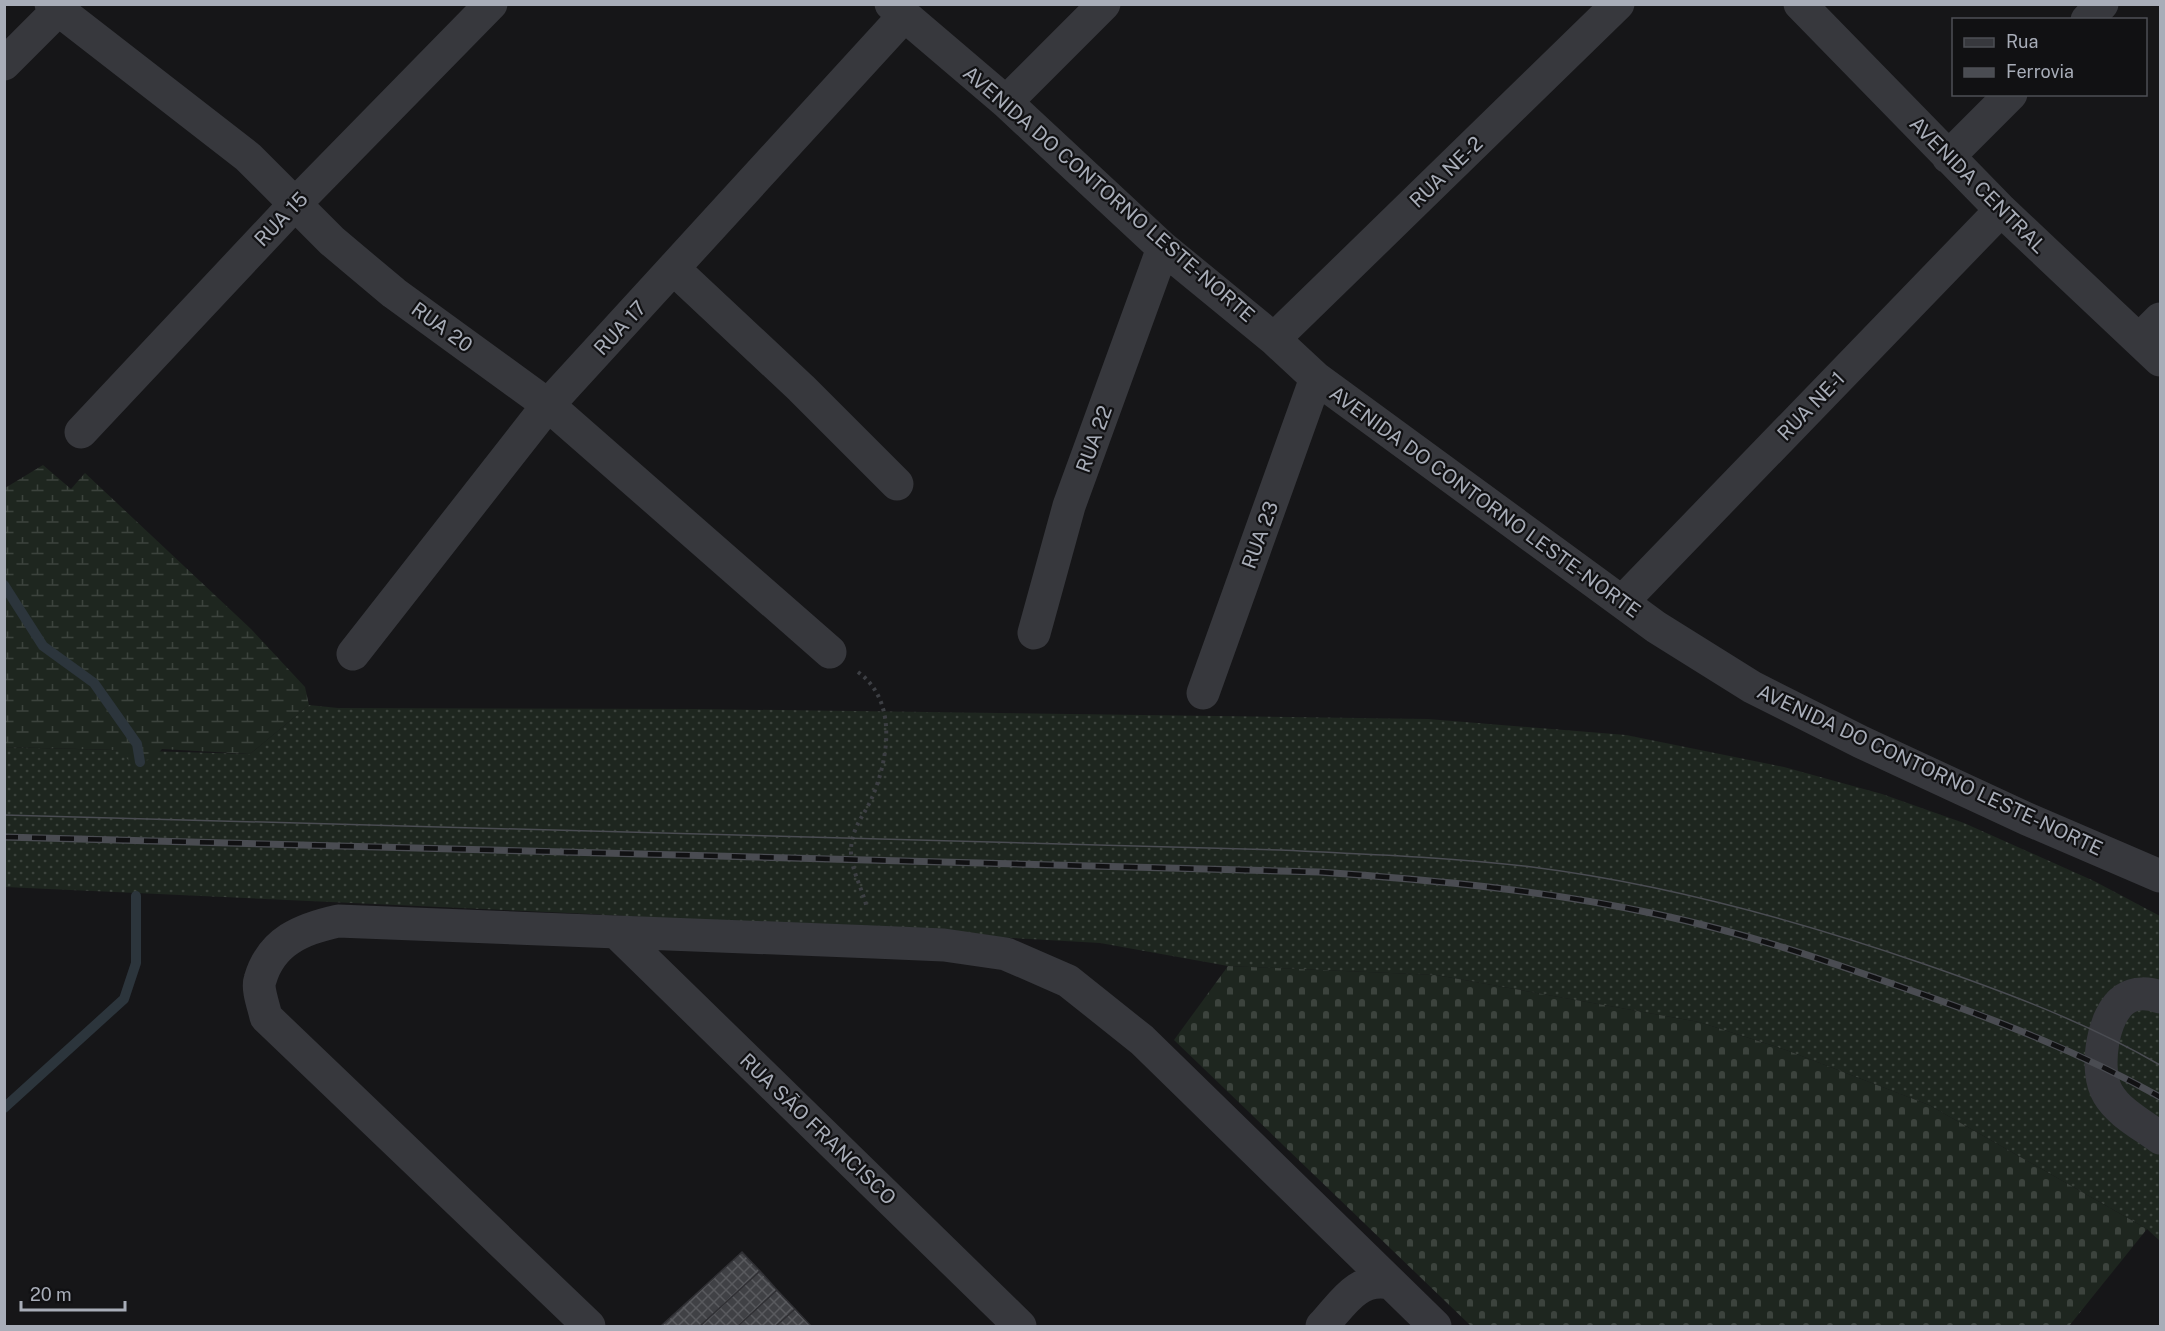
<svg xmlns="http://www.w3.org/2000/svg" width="2165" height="1331" viewBox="0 0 2165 1331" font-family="'Public Sans',sans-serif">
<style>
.grass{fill:url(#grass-dots)}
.wetland{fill:url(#wetland-marsh)}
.cemetery{fill:url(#cemetery-stones)}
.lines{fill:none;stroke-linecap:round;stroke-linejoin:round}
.stream{stroke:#2c353c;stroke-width:10}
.building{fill:url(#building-cross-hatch);stroke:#303034;stroke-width:1.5}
.path{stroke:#3d3f44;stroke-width:4;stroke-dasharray:3 4.5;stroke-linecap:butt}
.minor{stroke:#37383d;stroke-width:33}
.tram{stroke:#4a4c52;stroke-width:1.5}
.rail-casing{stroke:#4a4c52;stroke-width:7}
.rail{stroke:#111113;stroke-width:4.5;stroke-dasharray:14;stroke-linecap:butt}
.labels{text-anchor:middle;stroke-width:4.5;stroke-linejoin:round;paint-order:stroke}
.street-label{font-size:20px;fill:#a8adb8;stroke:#111113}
</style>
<defs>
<pattern id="grass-dots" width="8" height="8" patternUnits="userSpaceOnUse" patternTransform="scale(1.5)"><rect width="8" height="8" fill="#1e261f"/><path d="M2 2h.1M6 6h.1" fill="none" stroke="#3c433d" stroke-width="1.8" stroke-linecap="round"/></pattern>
<pattern id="wetland-marsh" width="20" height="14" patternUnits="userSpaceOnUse" patternTransform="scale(1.5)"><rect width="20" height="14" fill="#1e261f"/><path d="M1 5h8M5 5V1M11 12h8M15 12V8" fill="none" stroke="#3c433d"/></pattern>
<pattern id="cemetery-stones" width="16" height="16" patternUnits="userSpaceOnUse" patternTransform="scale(1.5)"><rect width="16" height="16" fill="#1e261f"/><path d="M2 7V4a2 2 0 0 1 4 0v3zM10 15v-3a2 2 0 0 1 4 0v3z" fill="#3c433d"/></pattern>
<pattern id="building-cross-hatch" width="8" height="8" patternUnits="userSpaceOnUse" patternTransform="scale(1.5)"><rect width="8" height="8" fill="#404145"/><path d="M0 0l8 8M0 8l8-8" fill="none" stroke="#595a5e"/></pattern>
</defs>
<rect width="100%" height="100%" fill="#161618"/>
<!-- grass -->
<path class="grass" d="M309,705l29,3 362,1 728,10 198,16 158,32 98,27 82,29 130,58 66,35v325l-13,-12 -218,-124 -143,-55 -87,-28 -263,-47 -208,-9 -128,-23 -510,-29 -585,-27 -1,-140 246,7z"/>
<!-- wetland -->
<path class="wetland" d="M43,465l28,24 14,-16 166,156 54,58 4,18 -59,49 -88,-5 -9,10 -22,3 -15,-12 -111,-3v-259z"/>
<!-- cemetery -->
<path class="cemetery" d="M1228,966l208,9 263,47 87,28 143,55 218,124 -78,97h-598l-297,-286z"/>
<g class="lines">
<!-- stream -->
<path class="stream" d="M4,585l39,61 51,37 43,61 3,18
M4,1108l120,-109 12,-36v-67"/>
</g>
<!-- building -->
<path class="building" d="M742,1252l18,19 -60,55h-39z
M760,1271l17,19 -39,36h-38z
M777,1290l18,19 -19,17h-38z
M795,1309l16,17h-35z"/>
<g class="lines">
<!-- path -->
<path class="path" d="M858,672c40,29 31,87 13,128 -8,17 -20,29 -20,51 0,20 12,38 16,58"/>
<!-- minor -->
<path class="minor" d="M51,4l197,153 84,84 62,52 154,112 282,247
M891,4l115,98 157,146 111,91 42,39 340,249 96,60 109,55 166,77 133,57
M1800,4l201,206 159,150
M2087,20l15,-16
M4,64l60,-60
M1006,102l98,-98
M1948,157l63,-63
M675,270l126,118 96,96
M1274,339l344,-335
M2139,340l21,-21
M81,432l215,-229 195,-199
M1622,602l379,-392
M1034,633l35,-127 94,-258
M353,654l195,-249 356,-389
M1203,693l113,-315
M616,932l404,394
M2160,997c-11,-4 -25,-5 -35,2 -23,15 -31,72 -17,95 11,19 35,31 52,44
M589,1326l-323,-309c-2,-10 -9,-28 -6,-37 11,-39 42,-51 78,-59l536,21 70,3 62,9 62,27 74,59 293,286
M1322,1326c20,-21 35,-50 68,-43"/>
<!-- tram -->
<path class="tram" d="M4,815l1276,35c85,4 169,7 252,17 134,17 265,53 392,97 81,28 162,58 236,101"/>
<!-- rail casing -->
<g class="rail-casing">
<path id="rail" d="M4,837l1315,35c114,8 225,18 337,42 86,18 169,46 251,75 87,30 173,63 253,108"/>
</g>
<!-- rail -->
<use href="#rail" class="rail"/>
</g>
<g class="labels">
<!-- street labels -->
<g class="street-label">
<text transform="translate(1446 172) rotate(-44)" y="7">RUA NE-2</text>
<text transform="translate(1978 185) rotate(45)" y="7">AVENIDA CENTRAL</text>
<text transform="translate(1109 194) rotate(41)" y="7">AVENIDA DO CONTORNO LESTE-NORTE</text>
<text transform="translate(281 219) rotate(-46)" y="7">RUA 15</text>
<text transform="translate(442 327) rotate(36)" y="7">RUA 20</text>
<text transform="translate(620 328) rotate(-47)" y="7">RUA 17</text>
<text transform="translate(1811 406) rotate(-46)" y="7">RUA NE-1</text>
<text transform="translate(1094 439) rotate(-70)" y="7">RUA 22</text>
<text transform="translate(1485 502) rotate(36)" y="7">AVENIDA DO CONTORNO LESTE-NORTE</text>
<text transform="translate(1260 535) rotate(-70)" y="7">RUA 23</text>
<text transform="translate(1930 770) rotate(25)" y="7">AVENIDA DO CONTORNO LESTE-NORTE</text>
<text transform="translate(818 1129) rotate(44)" y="7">RUA SÃO FRANCISCO</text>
</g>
</g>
<!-- border -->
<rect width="2165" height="1331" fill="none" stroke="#a8adb8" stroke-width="12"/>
<!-- legend -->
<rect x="1952" y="18" width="195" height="78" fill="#111113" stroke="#4d4f55" stroke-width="1.5"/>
<rect x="1964" y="38" width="30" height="9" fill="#37383d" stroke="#4d4f55" stroke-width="1.5"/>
<text x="2006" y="48" font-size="18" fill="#a8adb8">Rua</text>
<rect x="1964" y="68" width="30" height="9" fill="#4a4c52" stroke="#4d4f55" stroke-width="1.5"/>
<text x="2006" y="78" font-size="18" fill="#a8adb8">Ferrovia</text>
<!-- scale -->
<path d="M21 1301v9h104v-9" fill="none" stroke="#a8adb8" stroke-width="3"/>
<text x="30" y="1301" font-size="18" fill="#a8adb8" stroke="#111113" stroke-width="4.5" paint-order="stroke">20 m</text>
</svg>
